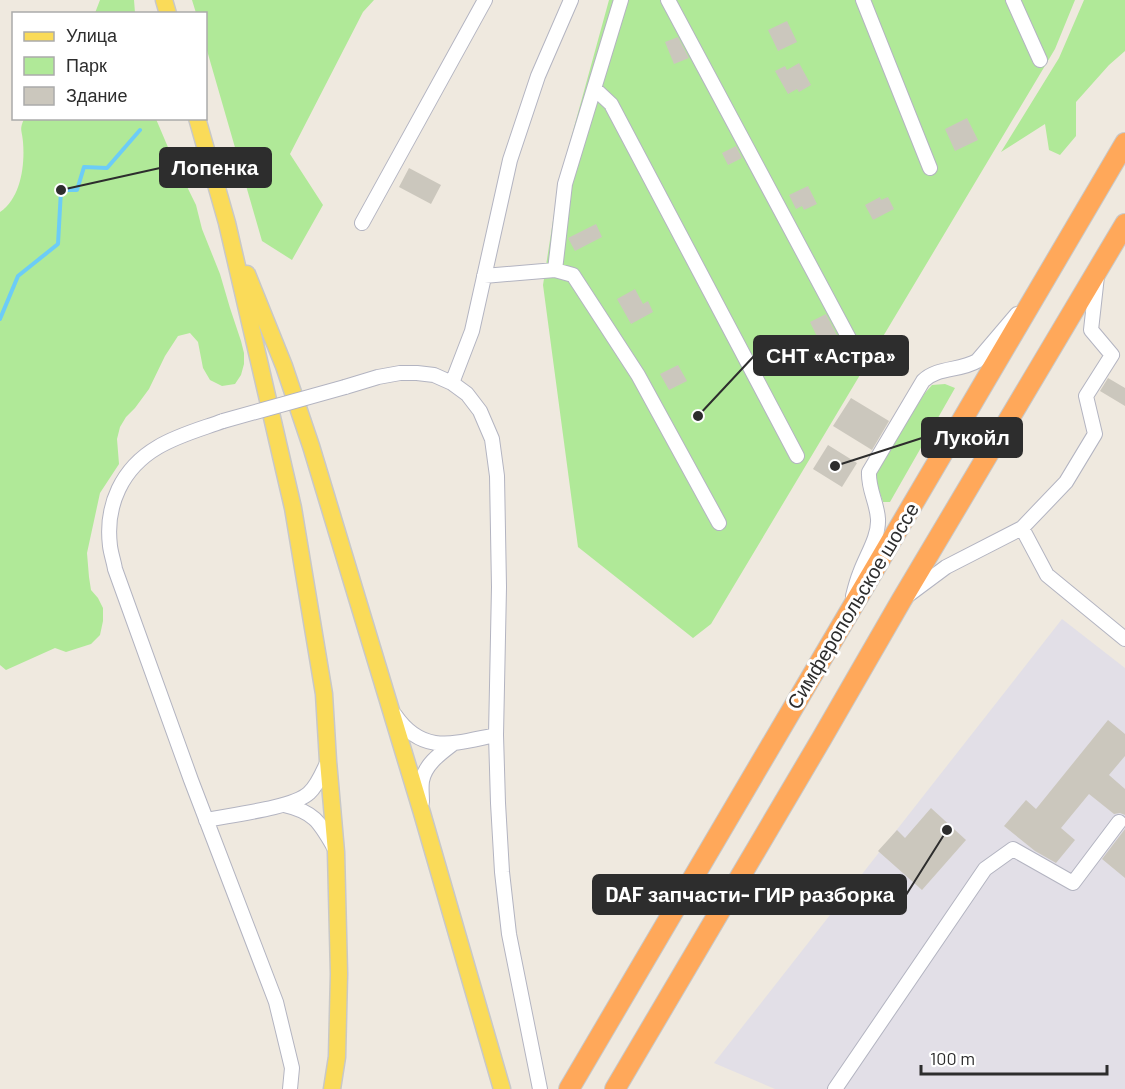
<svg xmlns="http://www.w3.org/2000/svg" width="1125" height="1089" viewBox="0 0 1125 1089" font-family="Barlow,sans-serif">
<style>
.industrial{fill:#e2dfe7}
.green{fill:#b0e998}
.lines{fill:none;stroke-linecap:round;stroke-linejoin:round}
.stream{stroke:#6cccf7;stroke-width:4}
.building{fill:#cbc7bd}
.minor-casing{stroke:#b3b4c1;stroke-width:16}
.major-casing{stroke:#c8c8c8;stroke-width:19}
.highway-casing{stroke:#c8c8c8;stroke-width:22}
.minor{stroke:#fff;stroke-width:14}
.major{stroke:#fadb59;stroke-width:16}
.highway{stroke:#ffa85a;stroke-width:20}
.minor-bridge-casing{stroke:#b3b4c1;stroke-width:16;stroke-linecap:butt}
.minor-bridge{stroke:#fff;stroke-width:14}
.labels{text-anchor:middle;stroke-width:6;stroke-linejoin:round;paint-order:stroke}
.street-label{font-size:20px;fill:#2d2d2d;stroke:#fff}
.leader{fill:none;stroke:#2d2d2d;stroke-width:2}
.callout-dot{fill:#2d2d2d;stroke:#fff;stroke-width:2}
.callout{fill:#2d2d2d;stroke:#2d2d2d;stroke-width:2}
.callout-label{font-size:21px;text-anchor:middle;font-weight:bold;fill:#fff}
</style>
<rect width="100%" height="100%" fill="#efe9df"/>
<!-- industrial -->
<path class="industrial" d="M1062,619l63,49v421h-350l-61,-26z"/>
<!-- green -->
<path class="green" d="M100,0h34l1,13h-40z
M192,0h182l-11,12 -73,142 33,51 -31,55 -30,-19 -56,-194v-33l-10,-1z
M609,0h466l-20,49 -344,575 -18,14 -115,-91 -35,-262 16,-103z
M1084,0h41v51l-16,14 -33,37v34l-16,19 -11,-5 -4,-26 -44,28 58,-94z
M24,119h132l14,33 26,53 6,24 18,45 10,34 11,33 3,12v11l-3,11 -6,9 -13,2 -12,-6 -7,-12 -5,-26 -8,-9 -12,3 -13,20 -16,33 -14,19 -9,9 -6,10 -3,12 2,25 -19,29 -13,60 2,24 2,13 7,8 5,10v13l-3,14 -9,9 -25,8 -11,-4 -49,22 -6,-5v-453c21,-14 25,-47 23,-70 -1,-12 -4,-12 1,-23z
M945,384l10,4 -65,114h-7c-3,-10 -9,-23 -7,-34l49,-75 7,-8z"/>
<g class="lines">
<!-- stream -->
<path class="stream" d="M0,319l18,-43 40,-32 3,-54h16l7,-23 23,1 33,-38"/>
</g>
<!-- building -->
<path class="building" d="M787,21l10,21 -19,9 -10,-21z
M678,37l11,21 -15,6 -9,-22z
M799,63l12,22 -12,7 -2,-3 -9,5 -13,-23 10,-5 2,4z
M967,118l11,22 -23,11 -10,-22z
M736,146l6,12 -14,7 -6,-12z
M409,168l32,17 -10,19 -32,-17z
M808,186l9,18 -13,6 -2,-4 -6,3 -7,-14z
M880,197l1,3 7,-3 6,12 -21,11 -8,-15z
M596,224l6,13 -27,14 -7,-13z
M635,289l8,15 5,-3 5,11 -22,12 -14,-25z
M826,314l25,48 -13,5 -10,-25 -7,3 -11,-23z
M678,365l9,16 -18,9 -9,-16z
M1108,378l17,10v18l-25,-15z
M851,398l38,23 -17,29 -39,-24z
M828,445l29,18 -15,24 -29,-18z
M1108,720l17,14v22l-16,19 16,14v26l-5,-2 -6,1 -25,-20 -28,34 14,12 -19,23 -21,-12 -31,-25 22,-26 10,9z
M931,808l35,32 -44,50 -44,-39 19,-21 8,8z
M1125,829v49l-23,-19z"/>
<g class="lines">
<!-- minor casing -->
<g class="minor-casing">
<path id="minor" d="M668,0l191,357
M863,0l67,168
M1013,0l27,60
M595,89l16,15 186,352
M362,223l123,-223
M555,270l10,-86 56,-184
M484,276l71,-6 18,5 65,100 81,148
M452,383l20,-52 38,-171 28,-84 33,-76
M345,387l33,-10 22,-4h17l17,2 18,8 15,11 13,17 12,28 5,37 2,111 -3,148 2,68 4,69 7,62 31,155
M223,421c-22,8 -45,14 -65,26 -36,21 -53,58 -48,99 1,8 4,16 5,23l76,211 85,222 16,66 -2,21
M1022,528l25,47 78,64
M853,596c2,-8 4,-16 7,-23 6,-17 19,-36 18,-54 -1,-17 -10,-30 -9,-47l54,-91c14,-14 37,-10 54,-20l40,-47
M907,596l39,-29 76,-39 44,-46 29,-48 -9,-38 26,-41 -21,-25 6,-54
M395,715c28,41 60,28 101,20
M422,802c0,-7 -1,-14 0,-21 3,-17 19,-28 32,-38
M284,805c31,7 36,18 51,44
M206,820c24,-5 87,-12 103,-27 9,-8 14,-22 19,-32
M835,1089l150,-220 28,-20 60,34 46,-61"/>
</g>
<!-- major casing -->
<g class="major-casing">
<path id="major" d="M164,0l4,14
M197,118l30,105 66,285 31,186 4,67 8,91 3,122 -2,83 -5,32
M247,274l37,92 27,80 111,367 80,276"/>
</g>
<!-- highway casing -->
<g class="highway-casing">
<path id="highway" d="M569,1089l556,-946
M615,1089l207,-351 79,-137 224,-377"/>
</g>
<!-- minor -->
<use href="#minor" class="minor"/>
<!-- major -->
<use href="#major" class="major"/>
<!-- highway -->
<use href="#highway" class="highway"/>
<!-- minor-bridge casing -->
<g class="minor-bridge-casing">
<path id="minor-bridge" d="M223,421l122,-34"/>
</g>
<!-- minor-bridge -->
<use href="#minor-bridge" class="minor-bridge"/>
</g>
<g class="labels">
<!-- street labels -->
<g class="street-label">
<text transform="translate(853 606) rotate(-59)" y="7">Симферопольское шоссе</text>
</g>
</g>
<!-- callouts -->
<path class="leader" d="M61 190L160 168M698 416L754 356M835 466L922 438M947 830L906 895"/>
<g class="callout-dot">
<circle cx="61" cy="190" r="6"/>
<circle cx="698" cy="416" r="6"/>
<circle cx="835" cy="466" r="6"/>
<circle cx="947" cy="830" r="6"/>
</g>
<g class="callout">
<rect x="160" y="148" width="111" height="39" rx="6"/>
<rect x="754" y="336" width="154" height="39" rx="6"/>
<rect x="922" y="418" width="100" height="39" rx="6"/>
<rect x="593" y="875" width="313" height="39" rx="6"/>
</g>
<g class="callout-label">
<text x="215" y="175">Лопенка</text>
<text x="831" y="363">СНТ «Астра»</text>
<text x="972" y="445">Лукойл</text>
<text x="750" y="902">DAF запчасти- ГИР разборка</text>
</g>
<!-- legend -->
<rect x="12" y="12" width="195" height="108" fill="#ffffff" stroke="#ababab" stroke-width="1.5"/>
<rect x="24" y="32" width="30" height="9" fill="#fadb59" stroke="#ababab" stroke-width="1.5"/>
<text x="66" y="42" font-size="18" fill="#2d2d2d">Улица</text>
<rect x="24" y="57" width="30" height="18" fill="#b0e998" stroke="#ababab" stroke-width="1.5"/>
<text x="66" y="72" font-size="18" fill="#2d2d2d">Парк</text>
<rect x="24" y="87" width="30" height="18" fill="#cbc7bd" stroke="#ababab" stroke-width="1.5"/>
<text x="66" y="102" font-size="18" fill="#2d2d2d">Здание</text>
<!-- scale -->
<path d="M921 1065v9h186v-9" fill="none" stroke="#2d2d2d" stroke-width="3"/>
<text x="930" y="1065" font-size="18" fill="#2d2d2d" stroke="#ffffff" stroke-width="4.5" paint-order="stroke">100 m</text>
</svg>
